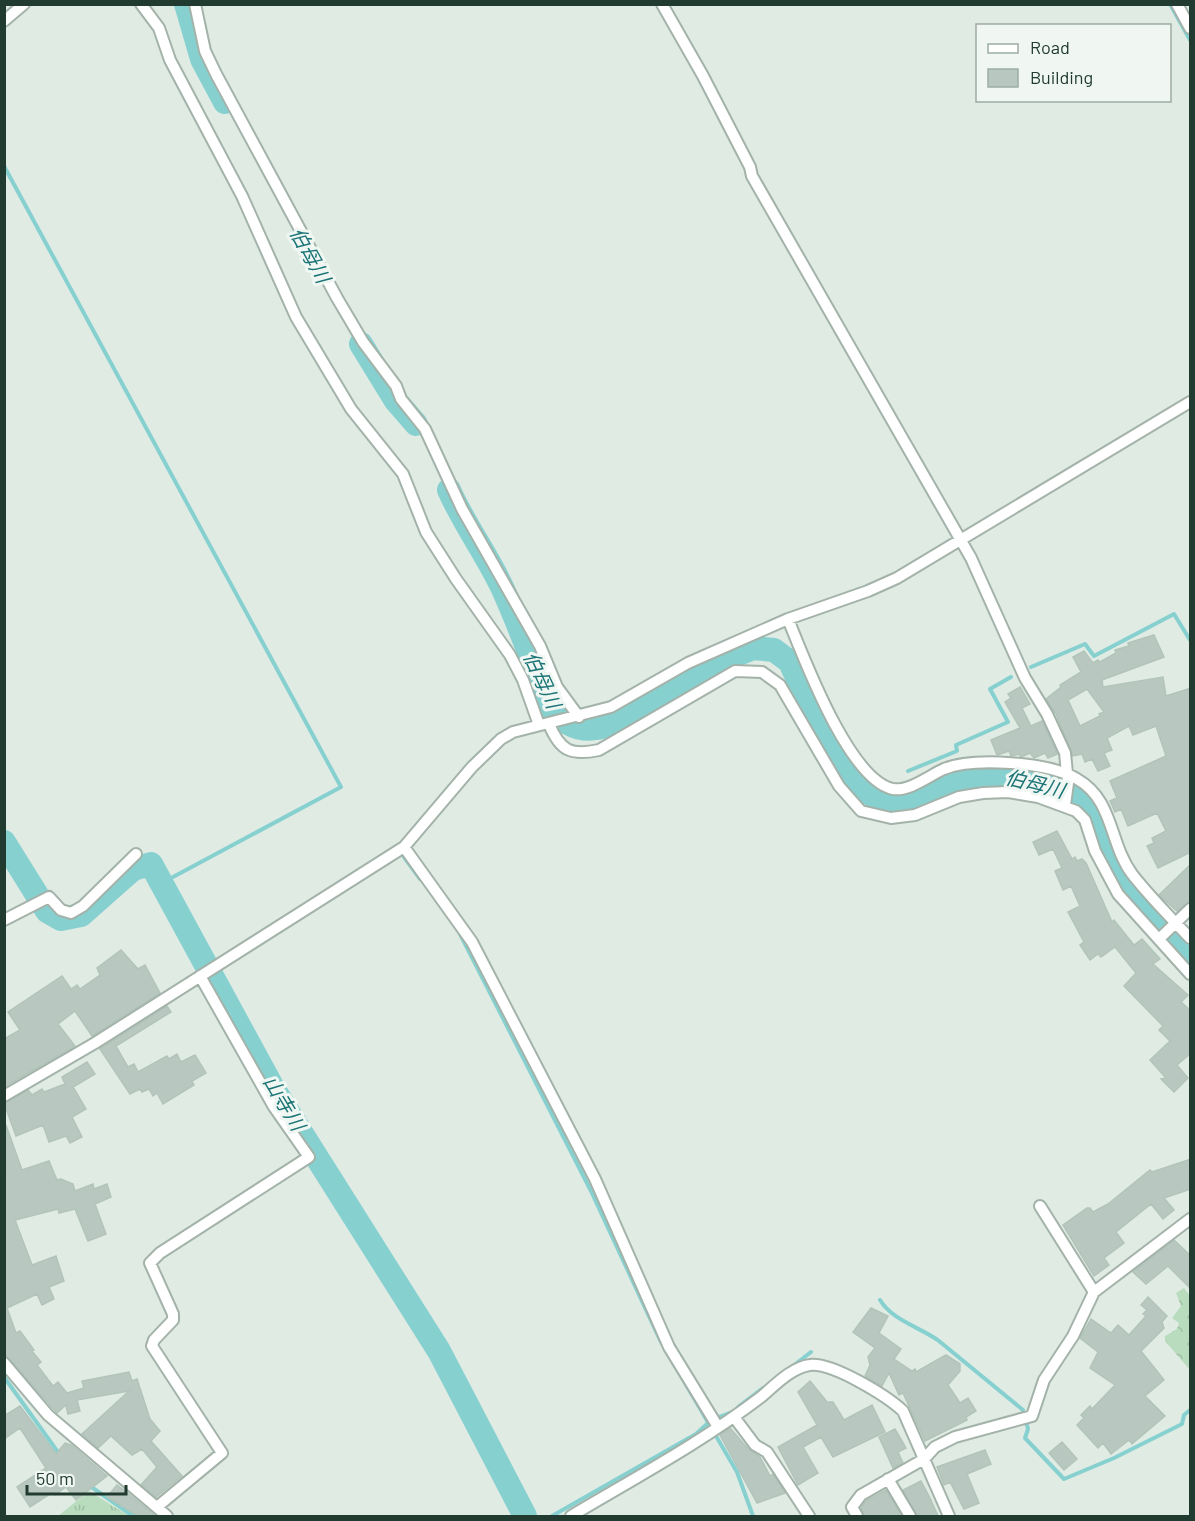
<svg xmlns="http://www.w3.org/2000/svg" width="1195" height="1521" viewBox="0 0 1195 1521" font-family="Barlow,'Noto Sans JP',sans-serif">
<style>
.forest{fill:url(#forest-crowns)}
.park{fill:url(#park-tufts)}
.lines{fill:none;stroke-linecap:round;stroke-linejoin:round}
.stream{stroke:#87d0d0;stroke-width:4}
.river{stroke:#87d0d0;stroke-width:24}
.building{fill:#b8c8c0;stroke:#b2c4ba;stroke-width:1.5;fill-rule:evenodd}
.minor-casing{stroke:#a3b3aa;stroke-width:14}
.minor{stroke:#fff;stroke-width:10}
.labels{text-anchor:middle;stroke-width:6;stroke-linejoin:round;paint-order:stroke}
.water-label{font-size:20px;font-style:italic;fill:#1b7476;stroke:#f0f7f3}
</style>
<defs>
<pattern id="forest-crowns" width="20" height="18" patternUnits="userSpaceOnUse" patternTransform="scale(1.5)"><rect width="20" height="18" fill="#b8dcbd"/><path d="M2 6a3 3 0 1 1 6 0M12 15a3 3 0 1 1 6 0" fill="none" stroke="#9ebea3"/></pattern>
<pattern id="park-tufts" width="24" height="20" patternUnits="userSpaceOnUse" patternTransform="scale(1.5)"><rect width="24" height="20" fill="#b8dcbd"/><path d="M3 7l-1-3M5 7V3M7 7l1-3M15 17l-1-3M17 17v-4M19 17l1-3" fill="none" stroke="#9ebea3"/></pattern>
</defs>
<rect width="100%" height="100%" fill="#e0ebe4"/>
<!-- forest -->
<path class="forest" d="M1184,1288l6,8v74l-25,-29v-5l12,-7 2,-6 -7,-5 9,-12 -5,-13z"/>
<!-- park -->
<path class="park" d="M89,1491l40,25h-71z"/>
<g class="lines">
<!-- stream -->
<path class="stream" d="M1170,4l20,36
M4,166l337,621 -168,90
M1031,667l54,-23 9,12 80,-42 16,26
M908,771l49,-20 -1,-6 52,-23 -18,-33 21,-12
M404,857l16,22
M460,934l131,257 69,149 77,132 16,44
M880,1300c13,21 40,27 59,41l84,69 5,19 -3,9 39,41 50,-21 68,-34 2,-9 6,-5
M793,1366l18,-14
M4,1377l56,78
M738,1407l25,-19
M714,1419l18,-7
M90,1486l43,30
M552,1516l144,-82 12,-11"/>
<!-- river -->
<path class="river" d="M186,4l16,55 23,43
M361,344l35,57 20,23
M449,490c15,34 37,63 53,97 19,41 33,84 51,125 17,16 33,21 56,13l99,-59 45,-18 21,2 16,12 27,61 24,37 25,31 16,10 26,3 45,-20 33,-9h29l66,21 14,15 15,45 12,26 68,74
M4,842l43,69 14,8 20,-4 52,-46 18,-5 122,224 166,263 86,165"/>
</g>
<!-- building -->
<path class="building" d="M1154,635l10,22 -62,23 1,7 60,-10 3,19 25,-8v164l-33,16 -11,-22 7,-3 -2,-5 14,-7 -9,-18 -29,13 -7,-17 -6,3 -5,-11 7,-3 -7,-17 56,-25 -10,-30 -23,9 -4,-9 -22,12 5,12 -8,3 6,13 -12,5 -6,-12 -7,3 -3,-8 -9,2 -17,-42 -10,-15 15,-12 -1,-2 21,-13 -8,-15 11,-6 9,12 5,-3 2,2 16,-9 -1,-3 14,-4 -1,-3zM1087,689l17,23 -5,2 1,2 -20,10 -12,-26z
M1020,687l10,17 -8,4 9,18 11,-5 15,33 -9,4 -3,-5 -11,5 -4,-5 -9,4 -2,-3 -8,2 -2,-5 -12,4 -6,-15 29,-12 -15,-26 6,-4 -3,-4z
M1057,831l15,28 3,-2 2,4 5,-2 4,4 26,59 2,-2 20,25 8,-6 18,20 -7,5 35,31 -7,7 10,9v42l-14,12 11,13 -14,14 -13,-13 5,-1 -16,-18 20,-19 -11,-11 4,-4 -39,-40 12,-13 -21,-26 -14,10 -3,-3 -8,6 -10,-15 4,-3 -16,-30 12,-6 -9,-20 -8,4 -8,-19 7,-3 -9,-19 -14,6 -6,-13z
M1191,864v38l-14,9 -18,-16z
M121,950l17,19 7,-4 15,28 -68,43 -17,-25 -17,13 17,22 -71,41v-48l16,-9 -12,-18 54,-36 9,13 6,-4 3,4 20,-14 -3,-7z
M167,1006l4,6 -55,34 12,21 6,-3 4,8 29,-16 2,3 8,-5 4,8 14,-7 11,18 -14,8 2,4 -31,19 -6,-11 -4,3 -4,-7 -7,3 -2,-3 -10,5 -30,-45z
M87,1062l8,12 -22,13 13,22 -14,8 10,20 -12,6 -4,-7 -17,6 -6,-17 -27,11 -12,-33 24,-13 4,5 10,-6 2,3 21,-8 -3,-7z
M6,1125l16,45 27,-9 8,19 4,-1 12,5 2,7 18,-7 1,5 13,-5 4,13 -16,7 11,30 -18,7 -13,-32 -16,4 -1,-4 -43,11 17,45 24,-9 8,25 -15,6 5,12 -12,6 -5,-11 -30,14 9,25 4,-2 14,19 -2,1 9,11 -4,3 16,21 5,-4 9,11 17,-5 -2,-7 47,-9 3,9 5,-2 13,40 10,12 -9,10 31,35 -26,21 -15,-12 16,-18 -15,-18 -10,6 -21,-19 -13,12 -16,-14 47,-43 -52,9 3,11 -12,3 -2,-9 -9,8 -53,-60z
M1191,1159v30l-27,9 10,12 -11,9 -12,-15 -35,28 8,11 -20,15 5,7 -15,11 -31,-51 24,-17h3l3,4 15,-8 42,-34 2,2z
M1174,1240l17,16v33l-23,-23 -22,18 -13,-12z
M1148,1297l19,19 -5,6 2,6 -23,23 23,29 -19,16 20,20 -33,28 -3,-4 -18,14 -8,-11 -5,5 -21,-23 7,-7 -3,-3 9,-9 2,3 23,-24 -25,-17 8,-16 -18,-14 11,-19 20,14 7,-8 11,10 17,-19 -3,-2 4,-4 -6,-5z
M871,1308l17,8 -9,17 22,16 -7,10 18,12 3,-2 1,3 30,-17 14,9v7l-12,14 12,18 8,-5 8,13 -10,6 1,3 -42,21 -22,-48 -4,2 -10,-22 -7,13 -17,-10 5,-11 -2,-8 7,-9 -22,-16z
M810,1381l17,21h6l11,18 28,-15 13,27 -52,25 -12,-20 -18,10 15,26 -20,12 -20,-38 39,-22 -19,-33z
M20,1406l36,48 9,-11 6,2 36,31 -31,24 -10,-13 -11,8 -2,-3 -23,15 -13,-20 29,-19 -26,-40 -16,11v-23z
M730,1428l19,22 11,7 10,19 3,-2 12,19 -28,10 -37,-68z
M895,1429l11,19 -8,4 5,11 -10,5 -14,-31z
M1062,1442l15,17 -13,11 -15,-17z
M985,1450l6,14 -24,10 12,29 -15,6 -14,-27 -6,3 -7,-18z
M921,1481l9,17 8,18h-21l-14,-26z
M117,1485l13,10 25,21h-17l-31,-19z
M886,1490l16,26h-38l-3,-8 5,-7z"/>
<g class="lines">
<!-- minor casing -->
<g class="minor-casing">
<path id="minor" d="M141,4l18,24 11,32 72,136 54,121 55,92 52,65 23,58 30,47 54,76 13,25 16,45
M195,4l10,47 11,23 121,224 26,44 33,44 5,13 24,30 37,80 78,137 17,41 22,30
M662,4l41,72 47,91 2,9 219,382 54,120 22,36 18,39 3,30 -3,22
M1177,4l13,24
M4,21l20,-17
M788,619c16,39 61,161 105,170 16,3 37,-14 51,-20 30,-12 105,-7 133,10 37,21 32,64 55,95 18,23 39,44 58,64
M549,724c11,27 22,32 50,26l136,-79 27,1 18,13 59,101 22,25 30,7 24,-3 44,-18 24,-4 25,-1 30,5 38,14 9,9 10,31 23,43 72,80
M404,847l68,95 123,237 74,168 49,80
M4,920l45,-23 12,13 10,3 12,-7 53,-52
M1159,939l31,-30
M4,1096l91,-53 309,-196 68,-80 29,-28 12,-7 98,-25 77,-44 100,-44 80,-28 29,-13 293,-176
M1040,1206l54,86
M4,1363l44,52 119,101
M734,1417l21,28 12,7 42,64
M888,1479l22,37
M157,1507l65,-54 -70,-107 2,-6 19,-20v-6l-23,-51 10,-10 149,-96 -35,-50 -74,-131
M571,1516c64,-38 131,-74 190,-119 13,-11 31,-30 49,-32 22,-3 77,31 93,46l46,105
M857,1516l-5,-9 9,-12 63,-36 11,-12 20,-10 77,-21 12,-36 29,-44 21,-44 96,-73"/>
</g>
<!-- minor -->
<use href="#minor" class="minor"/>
</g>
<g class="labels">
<!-- water labels -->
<g class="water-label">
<text transform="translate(310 255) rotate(61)" y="7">伯母川</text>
<text transform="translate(542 680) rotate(65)" y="7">伯母川</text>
<text transform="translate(1035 784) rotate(14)" y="7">伯母川</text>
<text transform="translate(284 1103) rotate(59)" y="7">山寺川</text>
</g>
</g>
<!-- border -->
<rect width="1195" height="1521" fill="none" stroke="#213b30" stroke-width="12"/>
<!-- legend -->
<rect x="976" y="24" width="195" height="78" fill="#f0f7f3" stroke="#9daca5" stroke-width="1.5"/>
<rect x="988" y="44" width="30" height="9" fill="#ffffff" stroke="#9daca5" stroke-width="1.5"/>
<text x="1030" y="54" font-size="18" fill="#213b30">Road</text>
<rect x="988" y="69" width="30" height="18" fill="#b8c8c0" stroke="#9daca5" stroke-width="1.5"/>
<text x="1030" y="84" font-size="18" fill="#213b30">Building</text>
<!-- scale -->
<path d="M27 1485v9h99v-9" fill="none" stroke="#213b30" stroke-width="3"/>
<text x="36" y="1485" font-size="18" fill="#213b30" stroke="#f0f7f3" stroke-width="4.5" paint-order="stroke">50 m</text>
</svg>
